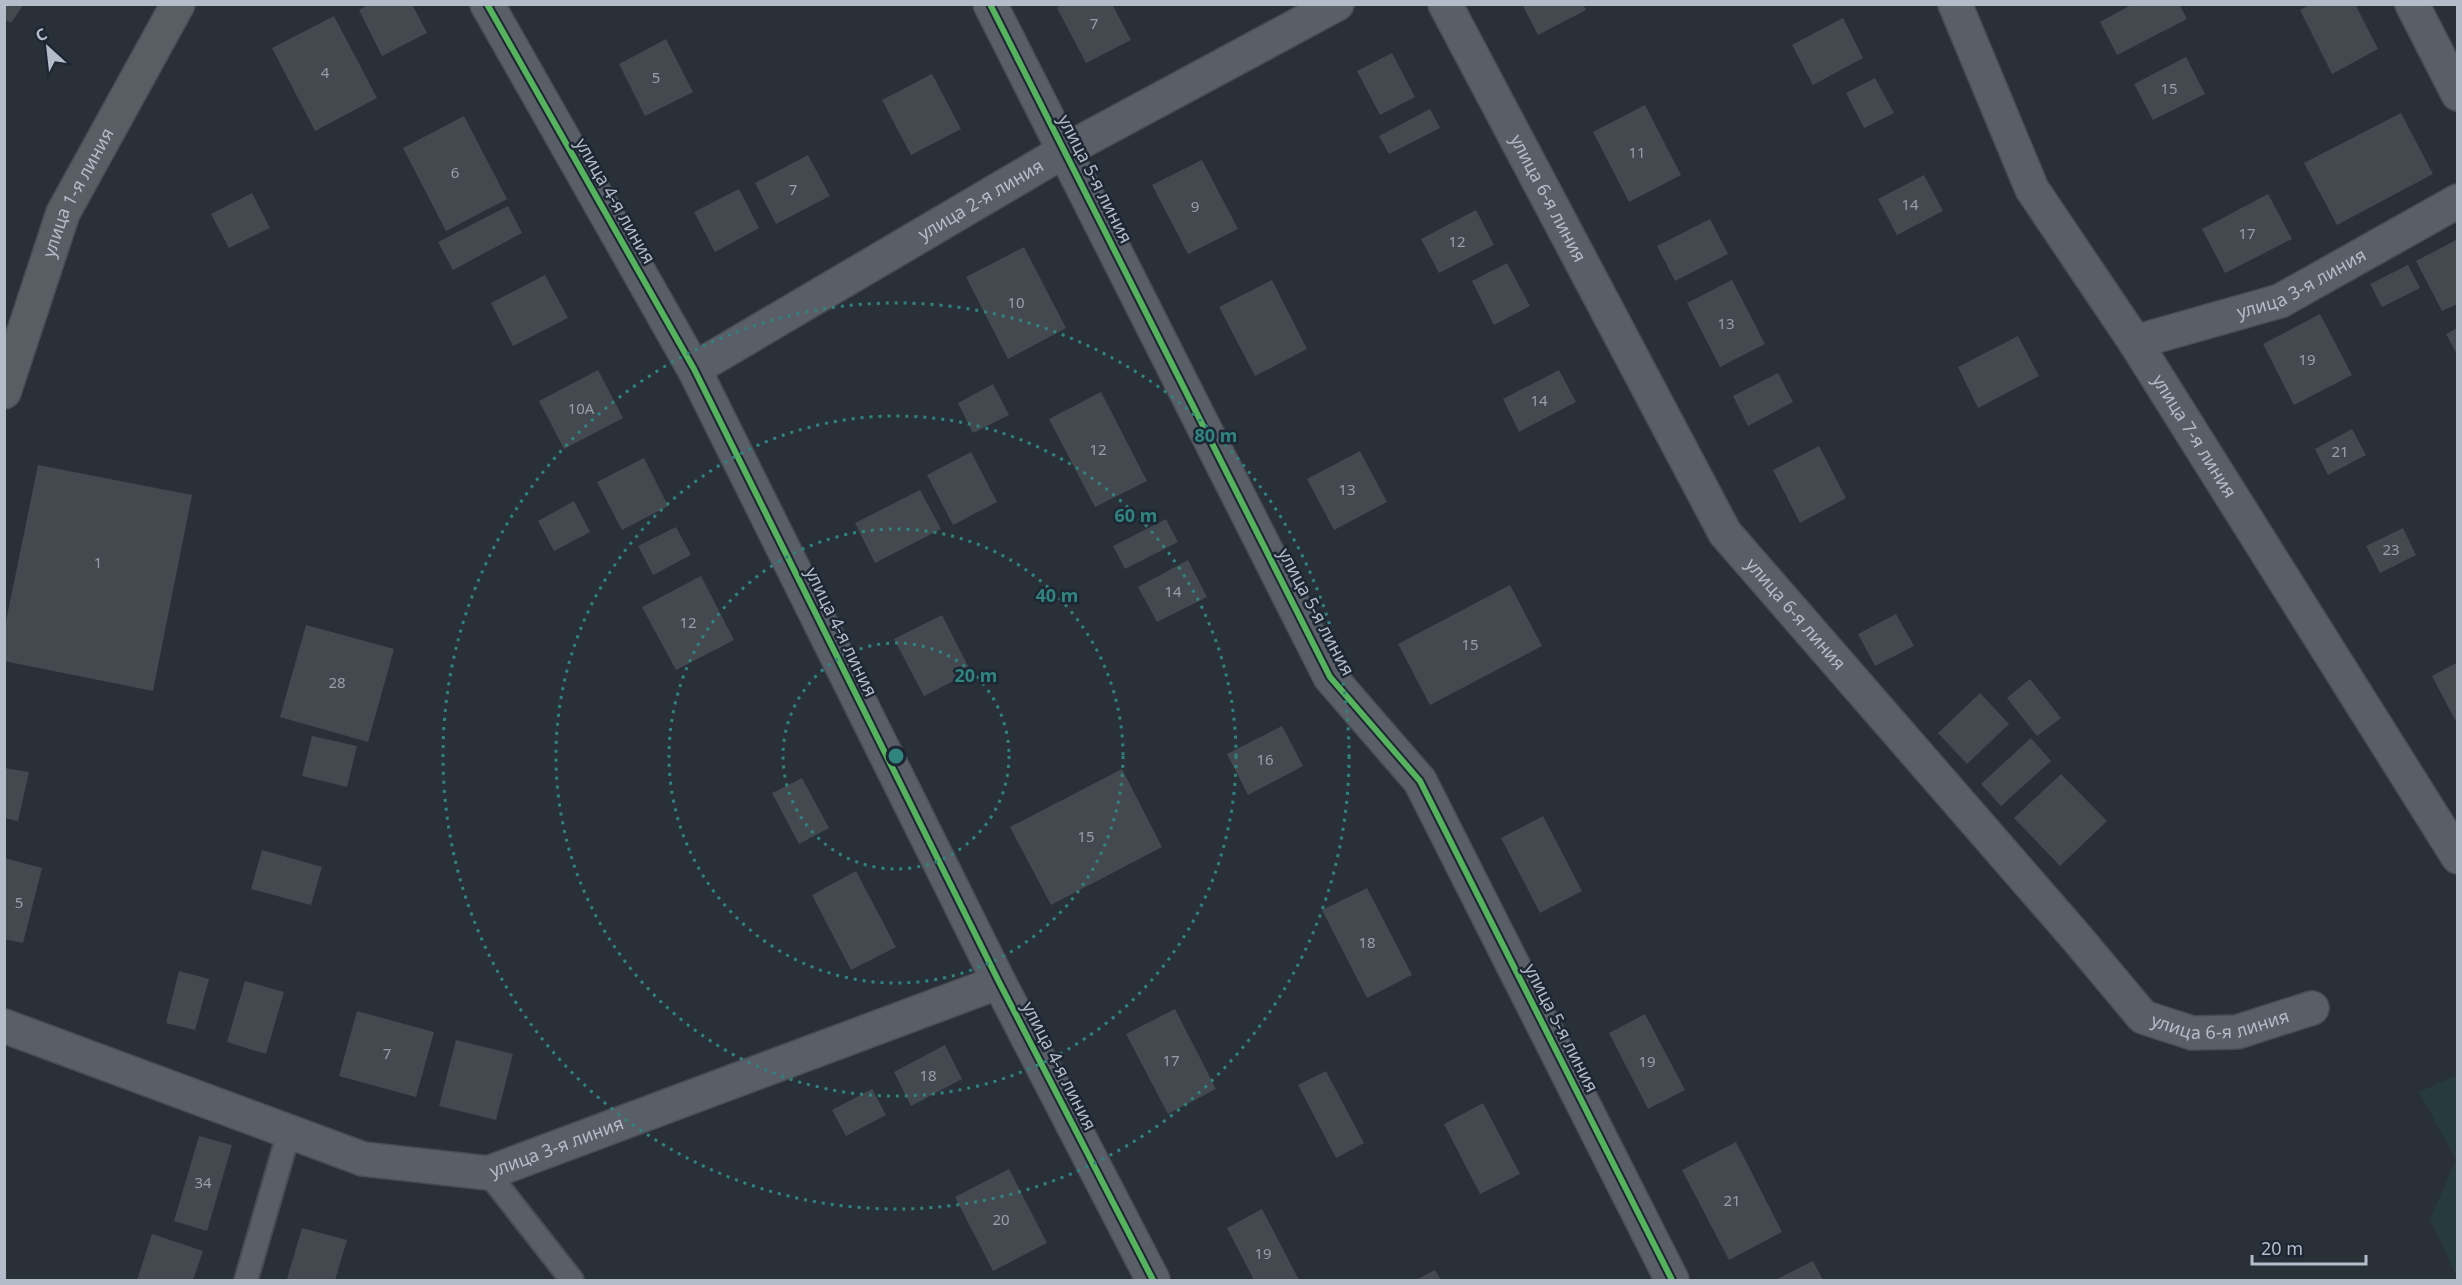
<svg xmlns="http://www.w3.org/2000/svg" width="2462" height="1285" viewBox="0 0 2462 1285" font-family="'Noto Sans',sans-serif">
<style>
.green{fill:#273a3e}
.building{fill:#444950}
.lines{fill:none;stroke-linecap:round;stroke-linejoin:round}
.lane-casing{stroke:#484c53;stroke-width:26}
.street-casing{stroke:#484c53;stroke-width:36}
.secondary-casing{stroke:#484c53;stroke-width:36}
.lane{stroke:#5a5e66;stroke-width:22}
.street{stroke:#5a5e66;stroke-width:33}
.secondary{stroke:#595d64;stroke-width:33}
.cycleway-casing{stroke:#1d2633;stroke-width:10}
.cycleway{stroke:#56b35d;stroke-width:6}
.ring{fill:none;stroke:#308480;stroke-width:3;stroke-dasharray:3 6}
.labels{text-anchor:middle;stroke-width:5;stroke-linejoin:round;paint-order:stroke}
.number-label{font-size:15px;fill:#989fab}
.street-label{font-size:18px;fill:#b4bcc9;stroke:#1d2633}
.centre{fill:#308480;stroke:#1d2633;stroke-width:3}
.ring-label{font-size:18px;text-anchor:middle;font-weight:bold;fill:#308480;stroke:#1d2633;stroke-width:5;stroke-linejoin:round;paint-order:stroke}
</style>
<rect width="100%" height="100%" fill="#2a3038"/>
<!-- green -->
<path class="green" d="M2457,1075v202l-27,-58 26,-59 -37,-68z"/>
<!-- building -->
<path class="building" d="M4,4h20l-13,19 -7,-4z
M370,4h42l15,29 -45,23 -23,-46z
M1063,4h49l19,36 -45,23 -29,-55z
M1522,4h61l3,6 -48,25z
M2133,4h46l8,15 -70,36 -17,-33z
M2311,4h44l23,45 -46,25 -32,-64z
M334,16l43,82 -62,33 -43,-83z
M1843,18l20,40 -50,27 -21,-40z
M666,39l27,53 -48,24 -26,-52z
M1392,53l23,44 -35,18 -23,-44z
M2186,57l19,37 -52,26 -19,-36z
M932,74l29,55 -50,26 -29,-55z
M1875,78l19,35 -30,15 -18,-35z
M1645,105l36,70 -52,27 -36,-70z
M1430,109l10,19 -51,26 -10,-18z
M2401,113l32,61 -96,51 -33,-62z
M464,116l43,83 -61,32 -43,-83z
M808,155l22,41 -54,28 -21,-41z
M1202,160l36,69 -50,25 -36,-69z
M1924,175l19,36 -46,24 -19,-36z
M739,189l20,39 -44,24 -21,-40z
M252,193l18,35 -41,20 -18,-34z
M2268,194l24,45 -67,34 -23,-44z
M508,206l14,27 -69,37 -15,-28z
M1476,210l18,35 -55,28 -18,-34z
M1710,219l18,35 -53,27 -18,-35z
M2458,239v65l-16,7 -26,-50z
M1024,247l42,81 -58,31 -42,-82z
M1507,263l23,43 -36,19 -22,-44z
M2408,265l12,23 -38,19 -12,-23z
M545,275l23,43 -55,28 -22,-43z
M1272,280l35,69 -52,27 -36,-69z
M1732,280l33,64 -45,23 -33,-64z
M2320,314l32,61 -58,30 -31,-61z
M2458,328v28l-12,-22z
M2018,336l21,40 -61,32 -20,-41z
M598,370l25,48 -59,31 -25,-48z
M1559,370l17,32 -57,30 -16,-33z
M1778,373l15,29 -45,24 -15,-30z
M993,384l16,31 -36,18 -15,-30z
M1101,392l46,89 -52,26 -46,-88z
M2352,429l14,26 -38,20 -13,-26z
M1819,446l27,52 -46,25 -27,-53z
M1360,451l27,51 -53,28 -27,-51z
M971,452l26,50 -44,23 -26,-50z
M644,458l24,48 -46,24 -25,-48z
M38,465l154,30 -39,196 -149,-30v-30z
M920,490l21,39 -66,34 -20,-40z
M574,501l16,31 -36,19 -16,-30z
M1166,519l12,23 -53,27 -12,-23z
M676,527l15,28 -38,20 -15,-29z
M2403,528l13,27 -36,18 -14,-27z
M1188,560l19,37 -50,25 -19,-35z
M701,576l33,64 -58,30 -34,-63z
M1510,585l32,61 -112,59 -32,-61z
M1896,614l18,32 -39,20 -17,-32z
M942,615l29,57 -47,24 -30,-57z
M306,625l88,24 -26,93 -88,-25z
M2458,662v56l-3,2 -23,-44z
M2030,679l31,39 -24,18 -30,-38z
M1980,693l29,31 -42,40 -29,-31z
M1282,726l21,40 -55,29 -21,-41z
M312,736l45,10 -10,41 -45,-11z
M2031,738l20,23 -50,45 -20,-22z
M4,768l25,4 -11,49 -14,-3z
M1122,769l40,78 -111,58 -41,-78z
M2061,774l46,47 -47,45 -46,-48z
M802,778l27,50 -30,16 -27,-51z
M1543,816l39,75 -42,22 -39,-75z
M262,850l60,17 -11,38 -60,-16z
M4,858l38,10 -19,75 -19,-4z
M856,871l40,76 -45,23 -39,-75z
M1367,888l45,87 -45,23 -45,-88z
M179,971l30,8 -14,51 -29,-7z
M245,981l39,11 -18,62 -39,-12z
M1175,1009l41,80 -48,25 -42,-80z
M357,1011l77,21 -18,65 -77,-21z
M1645,1014l40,76 -37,19 -39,-76z
M456,1040l57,14 -17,66 -57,-14z
M945,1045l17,34 -51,27 -17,-34z
M1326,1071l38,72 -28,15 -38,-73z
M872,1089l14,26 -40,21 -14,-26z
M1483,1103l37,71 -40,20 -36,-70z
M199,1136l33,9 -25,86 -33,-10z
M1736,1142l46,90 -53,28 -47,-90z
M1009,1169l38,74 -54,28 -38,-74z
M1262,1209l37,71h-45l-27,-52z
M302,1228l45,12 -12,40 -48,-1z
M152,1234l51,17 -10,29h-56z
M1813,1261l10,19h-48z
M1435,1270l6,10h-25z"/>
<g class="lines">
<!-- lane casing -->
<g class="lane-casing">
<path id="lane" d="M488,1173l84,107
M246,1280l43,-148"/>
</g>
<!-- street casing -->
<g class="street-casing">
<g id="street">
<path d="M487,4l207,365 305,613 154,298"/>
<path d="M990,4l340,673 90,104 252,499"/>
<path id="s1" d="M1445,4l280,529 351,404 67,80 49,16 45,-1 75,-24"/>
<path id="s2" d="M1955,4l77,185 103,153 323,515"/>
<path d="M2412,4l46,90"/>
<path id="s3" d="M2135,342l145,-41 178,-100"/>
<path id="s4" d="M694,369l370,-218 273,-147"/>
<path id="s5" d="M4,1026l359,133 125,14 511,-191"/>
</g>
</g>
<!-- secondary casing -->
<g class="secondary-casing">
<g id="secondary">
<path id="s6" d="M4,392l59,-179 115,-209"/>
</g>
</g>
<!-- lane -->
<use href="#lane" class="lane"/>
<!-- street -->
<use href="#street" class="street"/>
<!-- secondary -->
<use href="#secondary" class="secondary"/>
<!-- cycleway casing -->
<g class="cycleway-casing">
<path id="cycleway" d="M487,4l207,365 305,613 154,298
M990,4l340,673 90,104 252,499"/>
</g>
<!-- cycleway -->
<use href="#cycleway" class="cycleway"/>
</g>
<!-- distance rings -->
<g class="ring">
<circle cx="896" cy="756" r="113"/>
<circle cx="896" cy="756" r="227"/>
<circle cx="896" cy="756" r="340"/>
<circle cx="896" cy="756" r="453"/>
</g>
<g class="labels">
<!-- number labels -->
<g class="number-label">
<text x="1094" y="29">7</text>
<text x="325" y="78">4</text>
<text x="656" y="83">5</text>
<text x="2169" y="94">15</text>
<text x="1637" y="158">11</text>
<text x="455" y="178">6</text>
<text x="793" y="195">7</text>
<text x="1910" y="210">14</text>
<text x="1195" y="212">9</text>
<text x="2247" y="239">17</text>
<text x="1457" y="247">12</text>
<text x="1016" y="308">10</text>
<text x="1726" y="329">13</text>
<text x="2307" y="365">19</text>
<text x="1539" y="406">14</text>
<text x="581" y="414">10А</text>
<text x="1098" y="455">12</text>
<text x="2340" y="457">21</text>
<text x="1347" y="495">13</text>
<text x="2391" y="555">23</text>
<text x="98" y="568">1</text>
<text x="1173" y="597">14</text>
<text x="688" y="628">12</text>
<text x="1470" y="650">15</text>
<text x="337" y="688">28</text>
<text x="1265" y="765">16</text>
<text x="1086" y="842">15</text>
<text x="19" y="908">5</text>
<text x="1367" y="948">18</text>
<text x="387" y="1059">7</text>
<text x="1171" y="1066">17</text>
<text x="1647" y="1067">19</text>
<text x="928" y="1081">18</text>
<text x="203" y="1188">34</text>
<text x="1732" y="1206">21</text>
<text x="1001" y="1225">20</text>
<text x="1263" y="1259">19</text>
</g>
<!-- street labels -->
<g class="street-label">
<text transform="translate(1095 179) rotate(63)" y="6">улица 5-я линия</text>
<text dy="6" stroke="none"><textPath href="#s6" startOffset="213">улица 1-я линия</textPath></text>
<text dy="6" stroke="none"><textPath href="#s1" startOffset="220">улица 6-я линия</textPath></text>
<text dy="6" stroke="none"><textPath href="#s4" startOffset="333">улица 2-я линия</textPath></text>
<text transform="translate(615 201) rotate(60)" y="6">улица 4-я линия</text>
<text dy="6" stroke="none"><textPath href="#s3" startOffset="177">улица 3-я линия</textPath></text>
<text dy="6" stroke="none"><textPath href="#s2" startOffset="496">улица 7-я линия</textPath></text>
<text transform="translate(1316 612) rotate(62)" y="6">улица 5-я линия</text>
<text dy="6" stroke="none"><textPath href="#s1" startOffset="706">улица 6-я линия</textPath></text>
<text transform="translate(841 632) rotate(64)" y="6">улица 4-я линия</text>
<text dy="6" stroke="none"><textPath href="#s1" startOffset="1318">улица 6-я линия</textPath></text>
<text transform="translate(1561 1028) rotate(63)" y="6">улица 5-я линия</text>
<text transform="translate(1059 1066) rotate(63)" y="6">улица 4-я линия</text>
<text dy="6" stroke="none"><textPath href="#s5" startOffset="582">улица 3-я линия</textPath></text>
</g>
</g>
<circle cx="896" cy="756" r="9" class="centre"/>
<g class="ring-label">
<text x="1216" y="442">80 m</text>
<text x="1136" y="522">60 m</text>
<text x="1057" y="602">40 m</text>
<text x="976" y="682">20 m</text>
</g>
<!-- border -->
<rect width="2462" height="1285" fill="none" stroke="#b4bcc9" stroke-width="12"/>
<!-- north arrow -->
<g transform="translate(48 48) rotate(333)" stroke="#1d2633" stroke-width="4.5" paint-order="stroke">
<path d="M0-4.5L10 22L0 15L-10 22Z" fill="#b4bcc9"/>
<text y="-9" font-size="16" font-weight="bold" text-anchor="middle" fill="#b4bcc9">С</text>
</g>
<!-- scale -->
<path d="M2252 1255v9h114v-9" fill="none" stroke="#b4bcc9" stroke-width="3"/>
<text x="2261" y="1255" font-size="18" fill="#b4bcc9" stroke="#1d2633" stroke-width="4.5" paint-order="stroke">20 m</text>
</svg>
